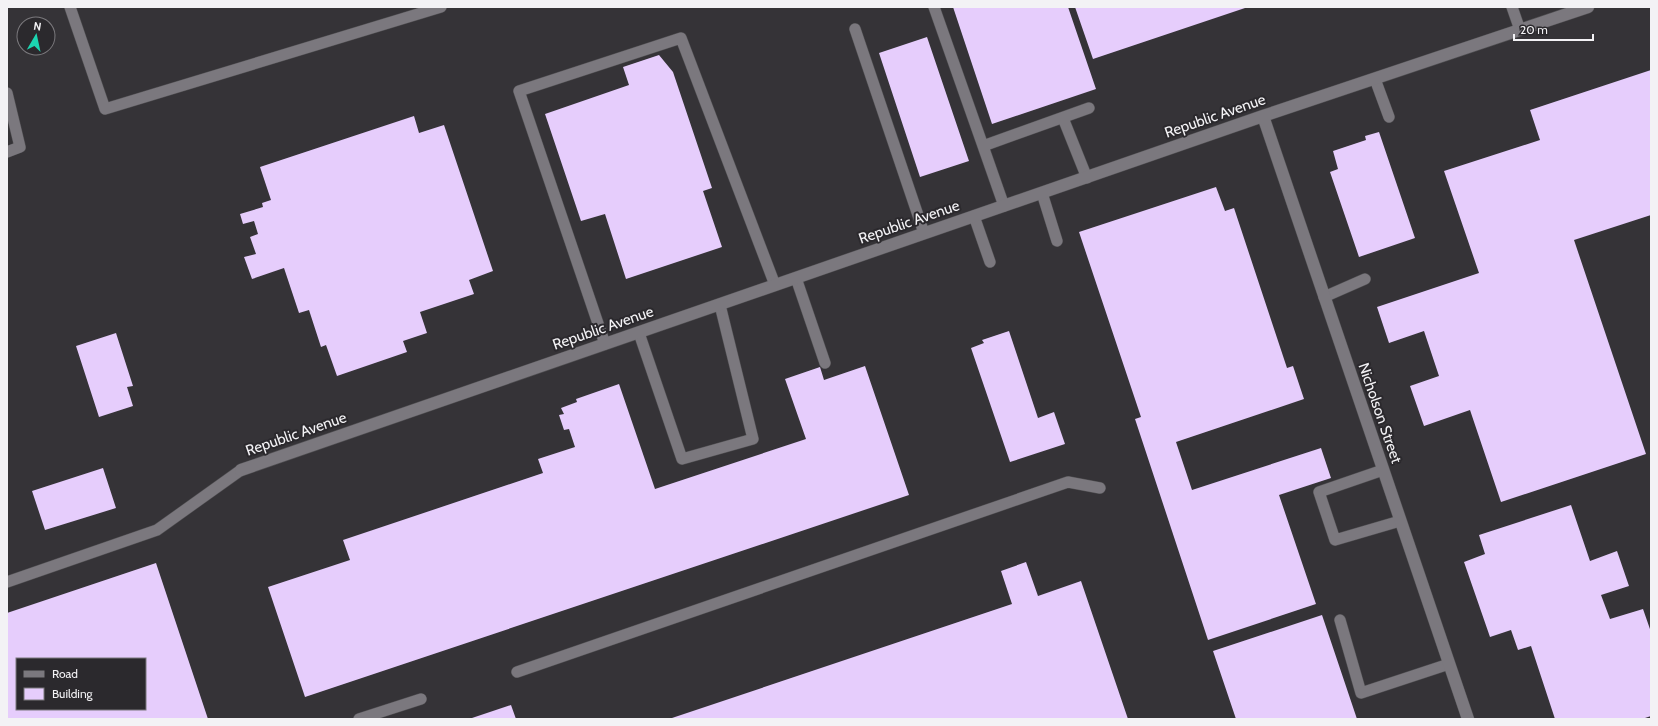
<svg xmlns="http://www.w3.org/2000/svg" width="1658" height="726" viewBox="0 0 1658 726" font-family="Cabin,sans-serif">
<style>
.building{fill:#e6cdfc;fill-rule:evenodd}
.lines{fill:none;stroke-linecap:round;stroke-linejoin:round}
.service-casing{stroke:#504f52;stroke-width:12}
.minor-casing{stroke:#504f52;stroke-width:13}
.service{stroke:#7b787e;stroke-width:11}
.minor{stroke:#7b787e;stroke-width:12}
.labels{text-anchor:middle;stroke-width:4;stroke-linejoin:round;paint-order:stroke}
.street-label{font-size:15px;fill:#f3f2f5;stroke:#2b292d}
</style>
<rect width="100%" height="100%" fill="#353337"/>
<!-- building -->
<path class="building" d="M953,7h115l28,82 -104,35z
M1075,7h173l-155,52z
M927,37l42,124 -49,16 -41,-124z
M659,55l14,17 39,116 -9,3 19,56 -96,32 -21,-65 -24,7 -36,-107 84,-29 -6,-18z
M1651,70v145l-77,25 72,214 -145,48 -31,-92 -46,16 -14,-40 29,-10 -15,-45 -35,12 -12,-36 102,-34 -35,-102 96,-31 -10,-30z
M414,116l5,17 25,-8 49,146 -24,9 5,14 -54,18 7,21 -24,8 4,11 -70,24 -11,-31 -5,2 -12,-37 -10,3 -15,-45 -32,11 -8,-22 12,-3 -6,-17 8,-3 -4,-13 -11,3 -3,-10 23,-7 -1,-4 9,-3 -11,-33z
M1379,132l36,106 -56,19 -29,-85 8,-3 -5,-18 33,-11 -1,-4z
M1216,187l9,24 9,-3 53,160 6,-2 11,33 -128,43 16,48 129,-42 10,30 -52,17 37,109 -108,36 -73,-221 6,-2 -62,-185z
M1009,331l29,87 16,-6 11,32 -55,18 -39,-114 13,-5 -2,-3z
M116,333l17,53 -6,1 6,19 -34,11 -23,-71z
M865,366l44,129 -604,202 -37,-110 82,-27 -7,-20 200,-67 -5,-14 37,-12 -6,-18 -5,1 -5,-15 5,-1 -3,-6 16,-6 -1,-3 43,-15 36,105 151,-50 -21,-60 35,-12 4,13z
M103,468l13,40 -71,22 -13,-39z
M1571,505l19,56 27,-10 12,35 -28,9 9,24 33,-10 8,23v84l-9,3h-87l-24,-73 -13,4 -7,-20 -21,7 -26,-75 21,-8 -6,-19z
M1026,562l12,34 43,-15 47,138h-459l343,-115 -11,-33z
M156,563l52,156h-201v-106zM17,659h128v50h-128z
M1322,615l35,104h-121l-23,-68z
M511,705l5,14h-47z"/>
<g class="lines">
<!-- service casing -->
<g class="service-casing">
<path id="service" d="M70,7l35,102 336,-102
M934,7l49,139
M1512,7l8,23
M855,29l69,204
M1375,79l14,38
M7,93l13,54 -13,5
M1063,118l24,60
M1042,193l15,48
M1004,206l-21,-60 106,-38
M974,216l16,46
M796,278l29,85
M1324,297l41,-18
M639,333l43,126 71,-20 -33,-134
M605,344l-86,-253 162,-53 94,247
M1383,470l-64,22 16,48 65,-19
M7,582l150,-52 84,-60
M1340,620l21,73 88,-29
M517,672l551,-190 32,6
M359,719l62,-20"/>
</g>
<!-- minor casing -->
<g class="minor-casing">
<path id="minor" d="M1263,116l205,603
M241,470l1022,-354 325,-109"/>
</g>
<!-- service -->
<use href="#service" class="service"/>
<!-- minor -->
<use href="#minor" class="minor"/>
</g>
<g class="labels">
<!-- street labels -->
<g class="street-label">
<text transform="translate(1215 116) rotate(-19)" y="5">Republic Avenue</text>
<text transform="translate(909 222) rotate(-19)" y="5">Republic Avenue</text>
<text transform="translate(603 328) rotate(-19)" y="5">Republic Avenue</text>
<text transform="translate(1380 413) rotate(71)" y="5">Nicholson Street</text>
<text transform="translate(296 434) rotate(-19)" y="5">Republic Avenue</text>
</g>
</g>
<!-- border -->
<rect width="1658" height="726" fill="none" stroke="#f3f2f5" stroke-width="16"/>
<!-- legend -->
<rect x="16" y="658" width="130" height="52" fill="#2b292d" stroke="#7b797d"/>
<rect x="24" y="671" width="20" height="6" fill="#7b787e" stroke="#7b797d"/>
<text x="52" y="678" font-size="12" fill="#f3f2f5">Road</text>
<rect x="24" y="688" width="20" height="12" fill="#e6cdfc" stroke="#7b797d"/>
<text x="52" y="698" font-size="12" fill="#f3f2f5">Building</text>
<!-- north arrow -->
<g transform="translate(36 36) rotate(9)"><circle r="19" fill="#2b292d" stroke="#7b797d"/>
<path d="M0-3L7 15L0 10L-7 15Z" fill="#1cd5b1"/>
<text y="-6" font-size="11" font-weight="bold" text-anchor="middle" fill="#f3f2f5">N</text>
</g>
<!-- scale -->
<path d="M1514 34v6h79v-6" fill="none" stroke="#f3f2f5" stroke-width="2"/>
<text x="1520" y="34" font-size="12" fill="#f3f2f5" stroke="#2b292d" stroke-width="3" paint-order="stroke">20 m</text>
</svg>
